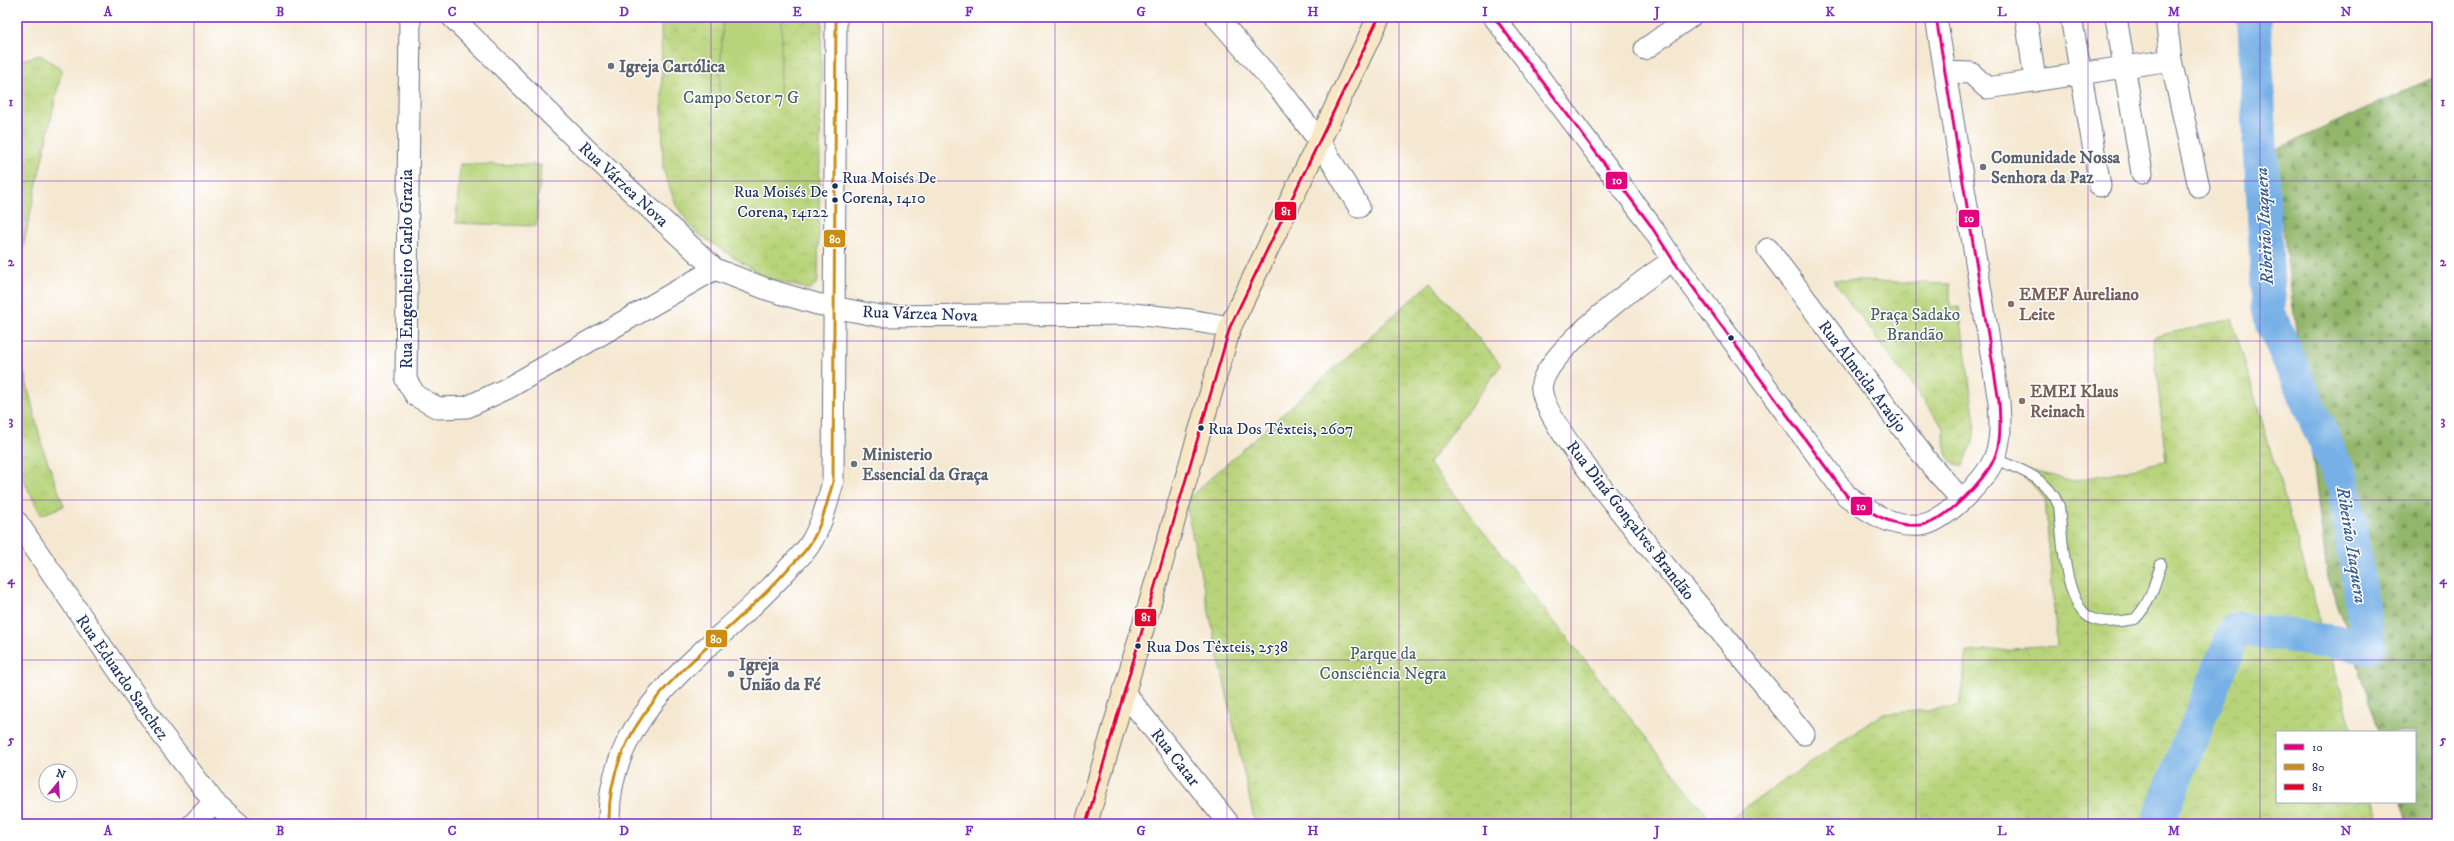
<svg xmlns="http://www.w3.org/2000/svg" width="2454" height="841" viewBox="0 0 2454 841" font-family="'IM FELL DW Pica',serif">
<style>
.forest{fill:url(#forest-firs);stroke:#567264}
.park{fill:url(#park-crowns);stroke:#6a826c}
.garden{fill:#b8d47a;stroke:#6a826c}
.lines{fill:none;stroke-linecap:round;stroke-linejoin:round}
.river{stroke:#76b0e6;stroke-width:34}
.lane-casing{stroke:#677086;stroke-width:12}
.street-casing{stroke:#677086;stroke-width:23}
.secondary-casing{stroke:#677086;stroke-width:24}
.lane{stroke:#fff;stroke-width:10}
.street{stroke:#fff;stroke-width:21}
.secondary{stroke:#f9e7c3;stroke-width:22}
.bus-1-casing{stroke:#fff;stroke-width:6}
.bus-2-casing{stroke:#fff;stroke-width:6}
.bus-3-casing{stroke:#fff;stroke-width:6}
.bus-1{stroke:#e5007d;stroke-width:3}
.bus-2{stroke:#cb8e13;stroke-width:3}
.bus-3{stroke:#e4002b;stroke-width:3}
.grid{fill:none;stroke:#7b2cbf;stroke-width:1;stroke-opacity:0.55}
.worship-dot{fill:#6b7280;stroke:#fff;stroke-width:1.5}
.bus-dot{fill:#1b2f5e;stroke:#fff;stroke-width:1.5}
.education-dot{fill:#8d6e63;stroke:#fff;stroke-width:1.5}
.labels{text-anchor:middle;stroke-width:3;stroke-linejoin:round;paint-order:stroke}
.bus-label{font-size:16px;fill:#1b2f5e;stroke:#fff;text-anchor:start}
.worship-label{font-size:17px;font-weight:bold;fill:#5b616d;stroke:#fff;text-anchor:start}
.park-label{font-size:17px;fill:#4a6166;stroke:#fff}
.street-label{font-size:17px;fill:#1b2f5e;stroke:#fff}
.education-label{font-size:17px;font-weight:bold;fill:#785e54;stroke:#fff;text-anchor:start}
.water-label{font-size:18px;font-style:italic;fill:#3b5c8e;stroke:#fff}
.line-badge{stroke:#fff;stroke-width:1.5}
.badge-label{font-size:11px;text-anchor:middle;font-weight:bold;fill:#fff}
.neatline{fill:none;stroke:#7b2cbf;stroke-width:1.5}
.grid-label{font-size:13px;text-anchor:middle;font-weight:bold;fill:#7b2cbf}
</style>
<defs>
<pattern id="forest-firs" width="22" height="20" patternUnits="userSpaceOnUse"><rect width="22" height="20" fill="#92b66a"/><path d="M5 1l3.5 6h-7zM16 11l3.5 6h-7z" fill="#76945a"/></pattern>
<pattern id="park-crowns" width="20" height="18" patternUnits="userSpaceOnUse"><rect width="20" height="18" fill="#b8d47a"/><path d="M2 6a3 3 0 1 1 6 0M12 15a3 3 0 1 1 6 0" fill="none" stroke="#9eb66c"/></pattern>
</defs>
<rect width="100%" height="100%" fill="#fff"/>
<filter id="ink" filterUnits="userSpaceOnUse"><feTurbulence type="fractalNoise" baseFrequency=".025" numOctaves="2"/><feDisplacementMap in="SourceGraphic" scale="8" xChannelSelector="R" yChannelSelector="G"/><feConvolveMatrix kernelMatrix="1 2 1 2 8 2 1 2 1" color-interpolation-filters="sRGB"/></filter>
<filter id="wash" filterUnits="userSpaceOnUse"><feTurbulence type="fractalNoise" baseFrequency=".012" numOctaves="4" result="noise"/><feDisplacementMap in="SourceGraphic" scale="16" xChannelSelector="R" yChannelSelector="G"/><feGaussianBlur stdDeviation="0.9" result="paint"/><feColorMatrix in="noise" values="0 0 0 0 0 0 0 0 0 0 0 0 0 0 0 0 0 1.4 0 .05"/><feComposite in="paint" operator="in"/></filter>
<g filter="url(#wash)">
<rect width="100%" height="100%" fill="#f5e8d1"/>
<!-- forest -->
<path class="forest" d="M2437,76v748h-29l-7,-22h14v-70h-36l-33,-105 -18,-48 -55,-428z"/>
<!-- park -->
<path class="park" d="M661,17h161l-4,264 -7,9 -45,-12 -71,-46 -19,-27 -13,-36z
M40,55l22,14 -42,192v96l23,92 21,57 -23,9 -24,-48v-406z
M1833,280l117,4v24l9,-1 16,115 -2,21 -11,22c-19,2 -18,-25 -18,-37z
M1431,282l70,83 -72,98 285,361h-459l-70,-323z
M2232,319l121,413h-76v70h96l7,22h-659l161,-110 77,-7 8,-55 90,-6 -12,-147 -32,-33 60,15 93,-19 -13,-125z"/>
<!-- garden -->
<path class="garden" d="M723,17h59l-2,81h-61z
M460,164l81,1 -5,61 -80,-3z"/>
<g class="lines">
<!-- river -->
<path class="river" d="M2157,824l79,-196 133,19 -25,-163 -75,-169 -15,-298"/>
</g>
</g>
<g filter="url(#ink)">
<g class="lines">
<!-- lane casing -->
<g class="lane-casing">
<path id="lane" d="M1994,459c26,10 54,19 65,47 3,27 5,102 34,113 13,5 29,2 42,0 15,-15 20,-35 26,-55"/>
</g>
<!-- street casing -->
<g class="street-casing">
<path id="street" d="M410,17l-4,363 10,16 22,12 29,-1 41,-19 207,-119
M452,17l136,134 127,118 54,21 48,14 63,12 253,-2 57,6 40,7
M1216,17l66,75 38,50 39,65
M1494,17l155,206 24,37 174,236c22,16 45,32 74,29 23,-2 65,-46 73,-66 8,-18 6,-38 5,-57l-63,-385
M2026,17l9,64
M2071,17l29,169
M2116,17l26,156
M2166,17l5,43 28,127
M1645,49l45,-32
M1945,72l26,1 16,15 184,-28
M1768,249l160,213 33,37
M1673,260c-31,21 -122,88 -131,123 -9,36 145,207 173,242 30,36 59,72 89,109
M17,522l144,211 53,69 25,22
M1123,691l106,133
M193,824l21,-22
M609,824c-3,-120 108,-173 177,-253 8,-9 18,-17 24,-27 12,-19 17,-41 23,-62l3,-465"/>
</g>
<!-- secondary casing -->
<g class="secondary-casing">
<path id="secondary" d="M1086,824l144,-497 149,-310"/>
</g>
<!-- lane -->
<use href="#lane" class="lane"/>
<!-- street -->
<use href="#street" class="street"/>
<!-- secondary -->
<use href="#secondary" class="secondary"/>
<!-- bus-1 casing -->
<g class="bus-1-casing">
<path id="bus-1" d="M1494,17l155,206 24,37 174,236c22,16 45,32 74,29 23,-2 65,-46 73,-66 8,-18 6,-38 5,-57l-63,-385"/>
</g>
<!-- bus-2 casing -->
<g class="bus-2-casing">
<path id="bus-2" d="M609,824c-3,-120 108,-173 177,-253 8,-9 18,-17 24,-27 12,-19 17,-41 23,-62l3,-465"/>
</g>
<!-- bus-3 casing -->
<g class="bus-3-casing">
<path id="bus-3" d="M1086,824l144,-497 149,-310"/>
</g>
<!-- bus-1 -->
<use href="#bus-1" class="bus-1"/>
<!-- bus-2 -->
<use href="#bus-2" class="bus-2"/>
<!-- bus-3 -->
<use href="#bus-3" class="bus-3"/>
</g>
</g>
<!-- grid -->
<path class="grid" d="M194,17v807M366,17v807M538,17v807M711,17v807M883,17v807M1055,17v807M1227,17v807M1399,17v807M1571,17v807M1743,17v807M1916,17v807M2088,17v807M2260,17v807M17,181h2420M17,341h2420M17,500h2420M17,660h2420"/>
<!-- markers -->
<g class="worship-dot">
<circle cx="611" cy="66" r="4"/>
<circle cx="1983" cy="167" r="4"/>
<circle cx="854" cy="464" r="4"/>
<circle cx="731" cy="674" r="4"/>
</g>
<g class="bus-dot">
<circle cx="835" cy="186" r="3.5"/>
<circle cx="835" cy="200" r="3.5"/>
<circle cx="1731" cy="338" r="3.5"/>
<circle cx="1201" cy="428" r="3.5"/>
<circle cx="1138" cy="646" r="3.5"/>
</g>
<g class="education-dot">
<circle cx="2011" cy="304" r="4"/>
<circle cx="2022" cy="401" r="4"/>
</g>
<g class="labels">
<!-- bus labels -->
<g class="bus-label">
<text x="842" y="183">Rua Moisés De<tspan x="842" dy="20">Corena, 1410</tspan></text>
<text x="828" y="197" text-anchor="end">Rua Moisés De<tspan x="828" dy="20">Corena, 14122</tspan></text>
<text x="1208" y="434">Rua Dos Têxteis, 2607</text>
<text x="1146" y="652">Rua Dos Têxteis, 2538</text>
</g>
<!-- worship labels -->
<g class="worship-label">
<text x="619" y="72">Igreja Cartólica</text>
<text x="1991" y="163">Comunidade Nossa<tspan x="1991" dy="20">Senhora da Paz</tspan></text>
<text x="862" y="460">Ministerio<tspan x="862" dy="20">Essencial da Graça</tspan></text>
<text x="739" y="670">Igreja<tspan x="739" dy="20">União da Fé</tspan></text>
</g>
<!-- park labels -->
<g class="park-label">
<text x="741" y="103">Campo Setor 7 G</text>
<text x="1915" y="320">Praça Sadako<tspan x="1915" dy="20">Brandão</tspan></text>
<text x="1383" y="659">Parque da<tspan x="1383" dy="20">Consciência Negra</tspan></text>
</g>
<!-- street labels -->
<g class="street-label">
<text transform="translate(624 184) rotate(43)" y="6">Rua Várzea Nova</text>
<text transform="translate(406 269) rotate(-90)" y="6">Rua Engenheiro Carlo Grazia</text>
<text transform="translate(920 313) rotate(2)" y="6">Rua Várzea Nova</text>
<text transform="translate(1863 376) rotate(53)" y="6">Rua Almeida Araújo</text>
<text transform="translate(1631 520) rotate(52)" y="6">Rua Diná Gonçalves Brandão</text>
<text transform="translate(123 677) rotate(55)" y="6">Rua Eduardo Sanchez</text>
<text transform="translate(1176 757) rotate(52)" y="6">Rua Catar</text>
</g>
<!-- education labels -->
<g class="education-label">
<text x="2019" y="300">EMEF Aureliano<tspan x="2019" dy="20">Leite</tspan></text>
<text x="2030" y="397">EMEI Klaus<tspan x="2030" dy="20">Reinach</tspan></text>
</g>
<!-- water labels -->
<g class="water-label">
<text transform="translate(2264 226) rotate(-93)" y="6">Ribeirão Itaquera</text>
<text transform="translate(2352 545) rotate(81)" y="6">Ribeirão Itaquera</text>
</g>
</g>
<g class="line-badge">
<rect x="1605" y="171" width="23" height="19" rx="4" fill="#e5007d"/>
<rect x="1274" y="201" width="23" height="20" rx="4" fill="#e4002b"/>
<rect x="1958" y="209" width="22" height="19" rx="4" fill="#e5007d"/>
<rect x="823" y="229" width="23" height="19" rx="4" fill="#cb8e13"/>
<rect x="1850" y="496" width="23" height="20" rx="4" fill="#e5007d"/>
<rect x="1134" y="608" width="23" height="19" rx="4" fill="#e4002b"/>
<rect x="705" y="629" width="23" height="19" rx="4" fill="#cb8e13"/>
</g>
<g class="badge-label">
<text x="1617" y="184">10</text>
<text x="1286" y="215">81</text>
<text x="1969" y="222">10</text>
<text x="835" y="243">80</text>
<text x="1861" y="510">10</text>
<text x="1146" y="621">81</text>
<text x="716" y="643">80</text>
</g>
<!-- margin -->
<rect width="2454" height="841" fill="none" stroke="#fff" stroke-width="44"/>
<!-- legend -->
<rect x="2276" y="731" width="140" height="72" fill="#ffffff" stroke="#a4acbf"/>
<rect x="2284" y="744" width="20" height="6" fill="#e5007d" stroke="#a4acbf"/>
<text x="2312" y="751" font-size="12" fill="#1b2f5e">10</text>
<rect x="2284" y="764" width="20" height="6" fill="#cb8e13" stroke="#a4acbf"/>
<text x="2312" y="771" font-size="12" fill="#1b2f5e">80</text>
<rect x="2284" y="784" width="20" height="6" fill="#e4002b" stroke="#a4acbf"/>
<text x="2312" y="791" font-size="12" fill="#1b2f5e">81</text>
<!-- north arrow -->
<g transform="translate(58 783) rotate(18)"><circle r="19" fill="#ffffff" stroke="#a4acbf"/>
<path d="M0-3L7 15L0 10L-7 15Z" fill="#b5179e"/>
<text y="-6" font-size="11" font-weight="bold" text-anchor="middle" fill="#1b2f5e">N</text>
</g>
<rect x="22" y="22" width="2410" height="797" class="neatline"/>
<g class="grid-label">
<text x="108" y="16">A</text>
<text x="280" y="16">B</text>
<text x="452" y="16">C</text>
<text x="624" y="16">D</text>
<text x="797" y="16">E</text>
<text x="969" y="16">F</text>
<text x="1141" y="16">G</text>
<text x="1313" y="16">H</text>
<text x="1485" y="16">I</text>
<text x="1657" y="16">J</text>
<text x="1830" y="16">K</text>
<text x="2002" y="16">L</text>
<text x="2174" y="16">M</text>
<text x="2346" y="16">N</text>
<text x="11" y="106">1</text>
<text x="2443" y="106">1</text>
<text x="11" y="266">2</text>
<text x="2443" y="266">2</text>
<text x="11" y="425">3</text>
<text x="2443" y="425">3</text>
<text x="11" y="584">4</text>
<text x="2443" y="584">4</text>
<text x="11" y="744">5</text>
<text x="2443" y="744">5</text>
<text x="108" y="835">A</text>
<text x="280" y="835">B</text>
<text x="452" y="835">C</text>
<text x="624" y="835">D</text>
<text x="797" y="835">E</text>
<text x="969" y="835">F</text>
<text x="1141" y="835">G</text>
<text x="1313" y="835">H</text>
<text x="1485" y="835">I</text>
<text x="1657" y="835">J</text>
<text x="1830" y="835">K</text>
<text x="2002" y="835">L</text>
<text x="2174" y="835">M</text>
<text x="2346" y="835">N</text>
</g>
</svg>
